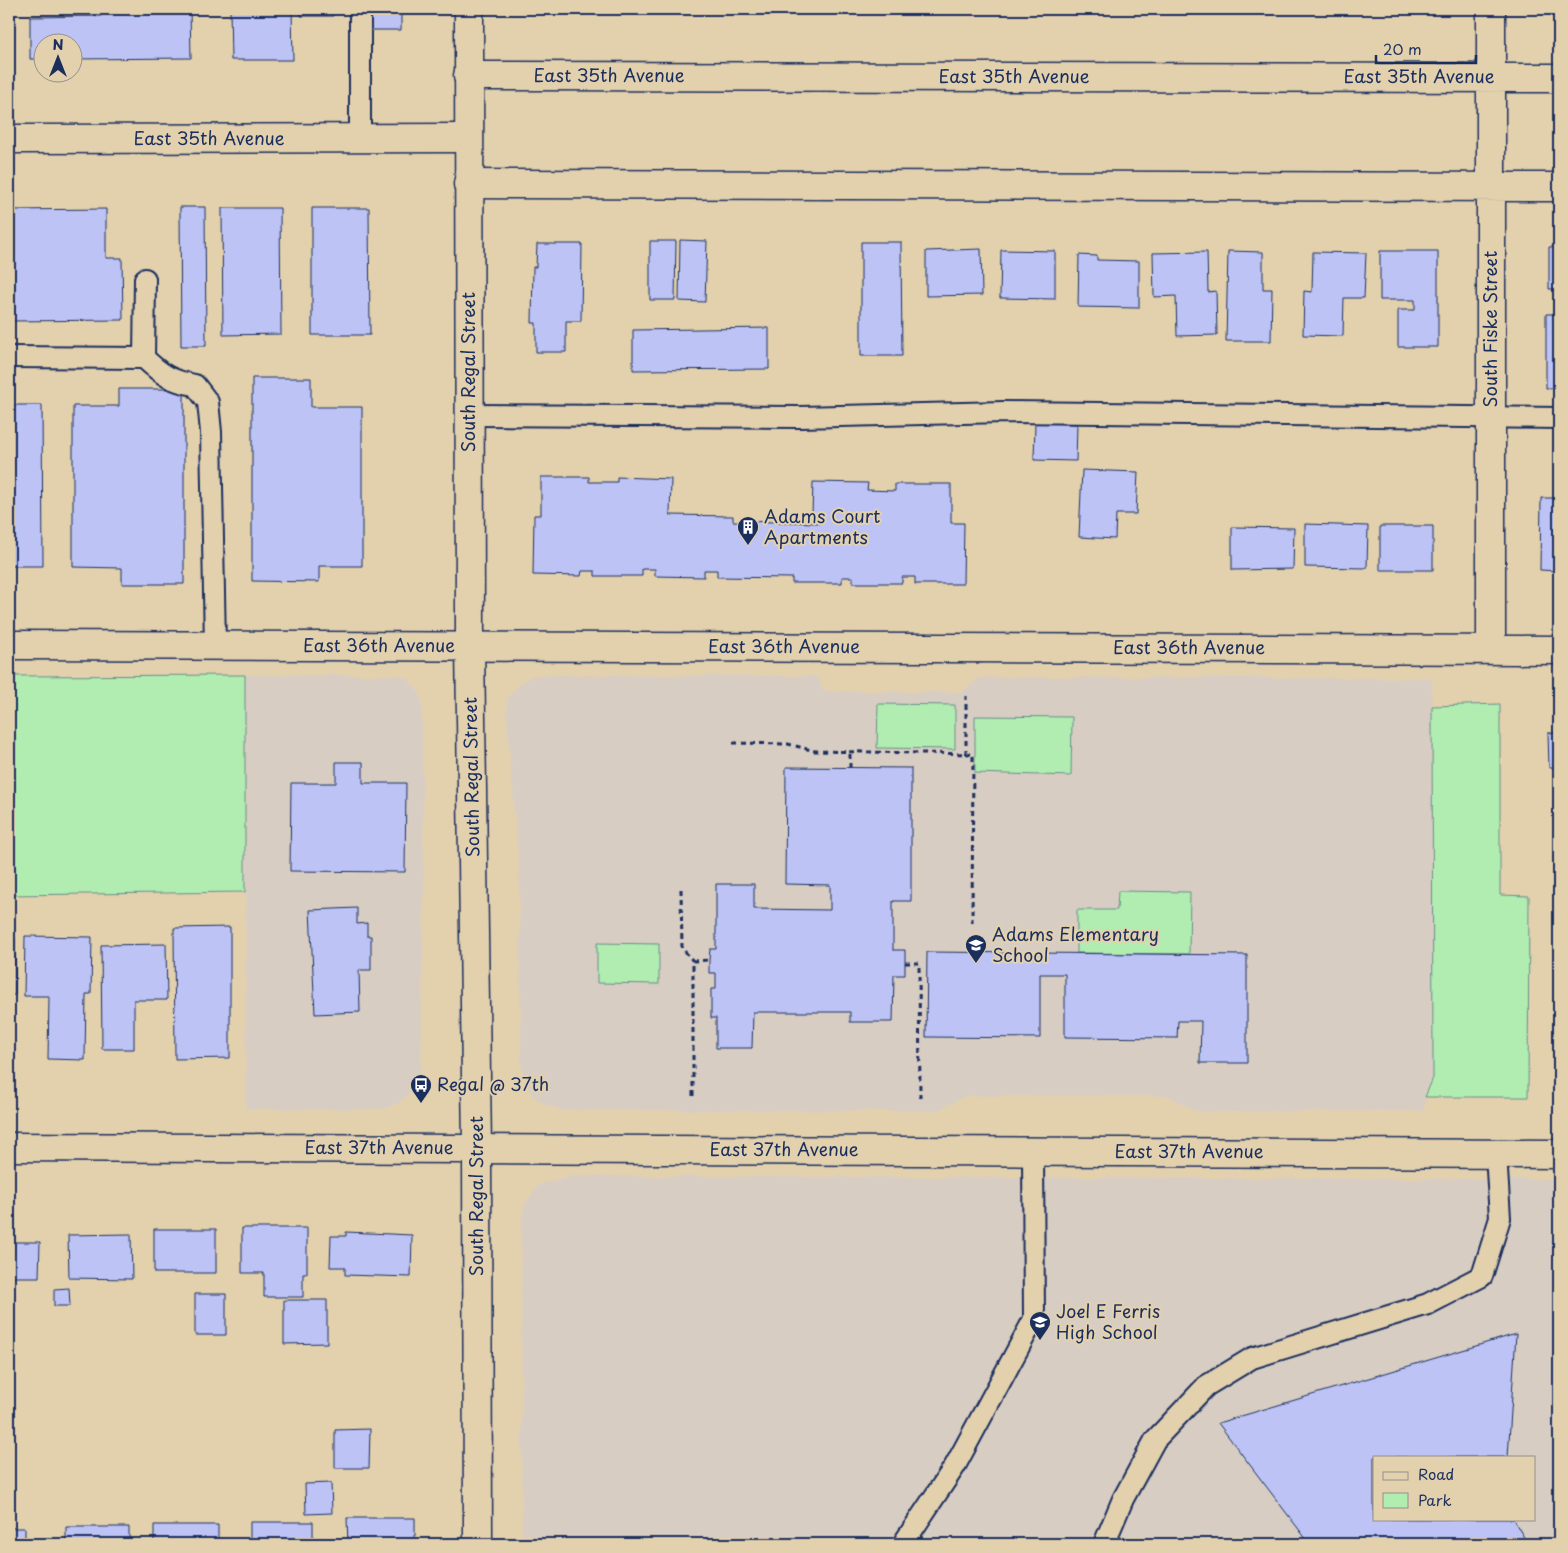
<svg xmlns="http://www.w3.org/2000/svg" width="1568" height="1553" viewBox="0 0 1568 1553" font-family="'Playpen Sans',sans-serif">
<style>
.built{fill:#d8cdc3;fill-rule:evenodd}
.green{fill:#b1ecb1;stroke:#668e88}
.building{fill:#bdc4f5;stroke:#1b2f5e}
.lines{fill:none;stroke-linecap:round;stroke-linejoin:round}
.service-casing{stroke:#1b2f5e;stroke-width:24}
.minor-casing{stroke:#1b2f5e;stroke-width:31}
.tertiary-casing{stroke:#1b2f5e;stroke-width:31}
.secondary-casing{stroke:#1b2f5e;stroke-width:31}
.path{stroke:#1b2f5e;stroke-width:3;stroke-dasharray:5 4;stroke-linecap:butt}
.service{stroke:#e3d1ae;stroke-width:20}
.minor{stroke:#e3d1ae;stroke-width:28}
.tertiary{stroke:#e3d1ae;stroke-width:28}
.secondary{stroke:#e3d1ae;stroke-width:28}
.labels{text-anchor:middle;stroke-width:4;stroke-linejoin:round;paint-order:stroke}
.street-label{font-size:18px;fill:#1b2f5e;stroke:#e3d1ae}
.poi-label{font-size:18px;fill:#1b2f5e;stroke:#e3d1ae;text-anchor:start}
</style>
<rect width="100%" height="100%" fill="#e3d1ae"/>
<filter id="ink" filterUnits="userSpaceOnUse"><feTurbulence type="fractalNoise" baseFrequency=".02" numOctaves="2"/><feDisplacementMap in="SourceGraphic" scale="10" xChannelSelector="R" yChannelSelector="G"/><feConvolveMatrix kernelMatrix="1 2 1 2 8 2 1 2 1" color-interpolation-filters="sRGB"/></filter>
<g filter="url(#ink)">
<!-- built -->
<path class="built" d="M245,675h152l10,3 13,15 2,13 2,187 -3,183 -9,15 -13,12 -16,6h-137z
M550,675l264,1 4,2 5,11 5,2 134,1 16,-13 5,-2 449,1 1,400 -8,19 -1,14 -222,1 -9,-2 -24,-14h-203l-30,15 -374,-1 -16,-5 -14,-10 -9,-16 -2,-18 -2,-195 -13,-154 2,-16 11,-11 12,-9z
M569,1176l990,3v365h-1037l-1,-319 4,-21 13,-19zM1374,1457h160v62h-160z"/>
<!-- green -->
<path class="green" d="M245,675v217l-236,3v-219z
M878,704l77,1v44l-78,-1z
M1500,704v191l29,1 -1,201h-103l8,-19 -1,-372z
M975,716l97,1 -1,59 -96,-3z
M1118,891l72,1 -1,62 -112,-1v-43h40z
M597,943l62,1v40l-62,-1z"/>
<!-- building -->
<path class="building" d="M101,9h89l1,49 -119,1v-17h-30v17h-12v-42l71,-1z
M230,9h62l1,51h-62z
M301,9h32v7h-32z
M370,9h31v21h-31z
M180,207h25l1,139h-25z
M222,208h58l1,126 -58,1z
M312,208h57l1,127h-58z
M106,209v49h16l1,62 -114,1v-111z
M680,240l27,1 -2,61 -26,-1z
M650,241h26l-1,59h-25z
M861,242h40l1,114h-41z
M537,244h45l-1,77h-15v31h-30v-29h-4l1,-56h3z
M1549,247h10v42h-10z
M981,249l1,46 -56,1v-45z
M1001,250l54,1v48l-55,-1z
M1228,251l35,1v37h9l-1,52h-45z
M1380,251h58v96h-40v-37h17v-10h-35z
M1207,252l1,40 8,-1 1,44 -40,1 -1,-40 -22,1 -1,-44z
M1313,252l53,1 -2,45h-20l-1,38 -40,-1 1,-44 8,1z
M1079,255l18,1v4l42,1v47l-61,-1z
M1546,314h13v74h-13z
M769,328v41l-136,1v-40z
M252,378h59v29h51v159h-43v16l-67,-1z
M119,389h65v195h-62v-16l-49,-1v-161h46z
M9,405h33l1,161h-34z
M1035,423l42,1 -1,37 -42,-1z
M1082,470l56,2 -2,42h-20l-1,25 -36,-2z
M541,477h48v5h28v-5l54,2 -1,36 63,1v5l88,2v-8h-9l1,-33 55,1 -1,7 28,1v-7h56v39h13l-1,61h-48v-7h-13v6h-49v-6h-11v6h-50v-5l-75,-1v-7h-13v7l-49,-1v-7h-13v7h-47v-5h-13l-1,5 -48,-1 1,-60h7z
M1541,498h18v73l-19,-1z
M1305,524l63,2 -1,42 -62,-1z
M1380,526h53v44h-53z
M1232,527l62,1 -1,41 -61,1z
M1559,732v36h-10l-1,-35z
M336,762h27v21h43l-1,89 -115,-1 1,-88h45z
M786,767l125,1v133h-18v49h12v25h-11l-1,47h-43v-10h-97l-1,36h-36v-30h-5v-29h5v-16h-7v-13l1,-11h6v-65h38v25l76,1v-25l-45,-1z
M357,908v16l10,-1v13h4v34h-12l1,42 -45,2 -5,-104z
M230,927v131l-55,1 -1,-131z
M25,936l67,1 -1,57h-5l-1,66 -37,-1 1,-63h-25z
M9,937h6v58h-6z
M166,944l1,56h-33v49h-32l-1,-104z
M927,952l320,3v108h-47l1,-42h-23l-1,17 -112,-1v-63h-25v64l-114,-1z
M242,1228h65v45h-4v24h-39v-24h-22z
M154,1229h62v44h-62z
M346,1232l66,3 -1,42 -66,-2v-8h-15l1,-31h15z
M131,1234l1,45 -63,-1 -1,-43z
M9,1242h31l-1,35h-30z
M69,1288l1,18h-16v-17z
M195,1294h31v41h-31z
M284,1300h43v43l-43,1z
M1516,1334l-8,123h-134v62h139l15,25h-218l-92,-121z
M370,1429l-1,39h-34v-38z
M331,1483l1,30 -26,1 -1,-30z
M347,1518h68v26h-67z
M250,1522h63v22h-63z
M154,1525h64v19h-64z
M66,1527h63v17h-63z
M9,1528h16v16h-16z"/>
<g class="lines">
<!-- service casing -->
<g class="service-casing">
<path id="service" d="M360,9v129
M9,357l135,1 1,-79
M144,358c18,17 27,23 51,27l13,17 3,30 4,214
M470,415l330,2 204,-5 555,6
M903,1544l52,-78 79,-147 -1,-168
M1104,1544l19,-45 32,-59 51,-54 46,-28 176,-54 54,-28 18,-58 -4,-64"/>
</g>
<!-- minor casing -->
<g class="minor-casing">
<path id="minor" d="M1491,9v640
M468,76l1091,2
M9,139l459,-1
M468,184l1091,3
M9,645l1550,5"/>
</g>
<!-- tertiary casing -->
<g class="tertiary-casing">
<path id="tertiary" d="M9,1147l1550,7"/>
</g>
<!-- secondary casing -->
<g class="secondary-casing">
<path id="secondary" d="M469,9l1,637 7,502 1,396"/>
</g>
<!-- path -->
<path class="path" d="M733,743l55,1 27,7 158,3 -1,168
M966,754v-58
M850,768v-16
M681,889l1,59 11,13
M905,963h14l1,135
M693,1096v-135l16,-1"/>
<!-- service -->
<use href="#service" class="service"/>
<!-- minor -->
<use href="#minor" class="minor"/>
<!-- tertiary -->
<use href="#tertiary" class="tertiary"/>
<!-- secondary -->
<use href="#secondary" class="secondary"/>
</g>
</g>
<!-- icons -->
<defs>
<g id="building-pin" transform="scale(1.125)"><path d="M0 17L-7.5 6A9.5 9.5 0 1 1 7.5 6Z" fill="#1b2f5e" stroke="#e3d1ae"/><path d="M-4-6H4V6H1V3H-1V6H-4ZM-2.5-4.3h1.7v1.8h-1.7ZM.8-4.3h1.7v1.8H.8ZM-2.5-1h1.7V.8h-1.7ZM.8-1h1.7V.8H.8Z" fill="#fff"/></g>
<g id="school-pin" transform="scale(1.125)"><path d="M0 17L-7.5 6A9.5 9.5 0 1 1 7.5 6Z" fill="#1b2f5e" stroke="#e3d1ae"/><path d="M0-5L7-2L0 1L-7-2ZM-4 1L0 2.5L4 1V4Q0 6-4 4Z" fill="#fff"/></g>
<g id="bus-pin" transform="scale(1.125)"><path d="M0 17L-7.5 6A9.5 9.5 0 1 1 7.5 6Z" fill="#1b2f5e" stroke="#e3d1ae"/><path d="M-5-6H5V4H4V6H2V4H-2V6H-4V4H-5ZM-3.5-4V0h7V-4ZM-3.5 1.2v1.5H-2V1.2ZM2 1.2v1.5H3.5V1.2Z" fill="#fff"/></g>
</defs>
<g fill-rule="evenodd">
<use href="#building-pin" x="748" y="527"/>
<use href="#school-pin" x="976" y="945"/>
<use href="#bus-pin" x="421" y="1085"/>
<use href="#school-pin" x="1040" y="1322"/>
</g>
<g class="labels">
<!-- street labels -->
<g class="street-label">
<text x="609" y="82">East 35th Avenue</text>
<text x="1014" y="83">East 35th Avenue</text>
<text x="1419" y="83">East 35th Avenue</text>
<text x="209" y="145">East 35th Avenue</text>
<text transform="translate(1491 329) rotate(-90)" y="6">South Fiske Street</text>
<text transform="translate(469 372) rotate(-90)" y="6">South Regal Street</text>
<text x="379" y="652">East 36th Avenue</text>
<text x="784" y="653">East 36th Avenue</text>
<text x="1189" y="654">East 36th Avenue</text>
<text transform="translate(472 777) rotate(-91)" y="6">South Regal Street</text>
<text x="379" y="1154">East 37th Avenue</text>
<text x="784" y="1156">East 37th Avenue</text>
<text x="1189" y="1158">East 37th Avenue</text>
<text transform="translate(477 1196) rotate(-90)" y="6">South Regal Street</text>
</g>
<!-- poi labels -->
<g class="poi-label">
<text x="764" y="523">Adams Court<tspan x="764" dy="21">Apartments</tspan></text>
<text x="992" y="941">Adams Elementary<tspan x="992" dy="21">School</tspan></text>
<text x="437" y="1091">Regal @ 37th</text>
<text x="1056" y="1318">Joel E Ferris<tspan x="1056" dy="21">High School</tspan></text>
</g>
</g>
<!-- margin -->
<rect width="1568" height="1553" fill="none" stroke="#e3d1ae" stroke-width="30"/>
<rect x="15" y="15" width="1538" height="1523" fill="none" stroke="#1b2f5e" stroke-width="2" filter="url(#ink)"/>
<!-- legend -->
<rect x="1373" y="1456" width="162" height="65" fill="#e3d1ae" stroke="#93908e"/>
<rect x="1383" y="1472" width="25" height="8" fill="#e3d1ae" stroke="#93908e"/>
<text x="1418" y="1480" font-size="15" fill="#1b2f5e">Road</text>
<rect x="1383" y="1493" width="25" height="15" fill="#b1ecb1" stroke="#93908e"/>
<text x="1418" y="1506" font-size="15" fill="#1b2f5e">Park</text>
<!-- north arrow -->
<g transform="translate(58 58)"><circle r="24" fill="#e3d1ae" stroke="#93908e"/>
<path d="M0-4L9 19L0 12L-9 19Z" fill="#1b2f5e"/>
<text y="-8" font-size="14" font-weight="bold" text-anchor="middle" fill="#1b2f5e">N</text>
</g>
<!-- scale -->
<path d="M1376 55v8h100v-8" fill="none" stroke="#1b2f5e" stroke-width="2.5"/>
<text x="1383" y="55" font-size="15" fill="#1b2f5e" stroke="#e3d1ae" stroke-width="4" paint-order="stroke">20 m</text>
</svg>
